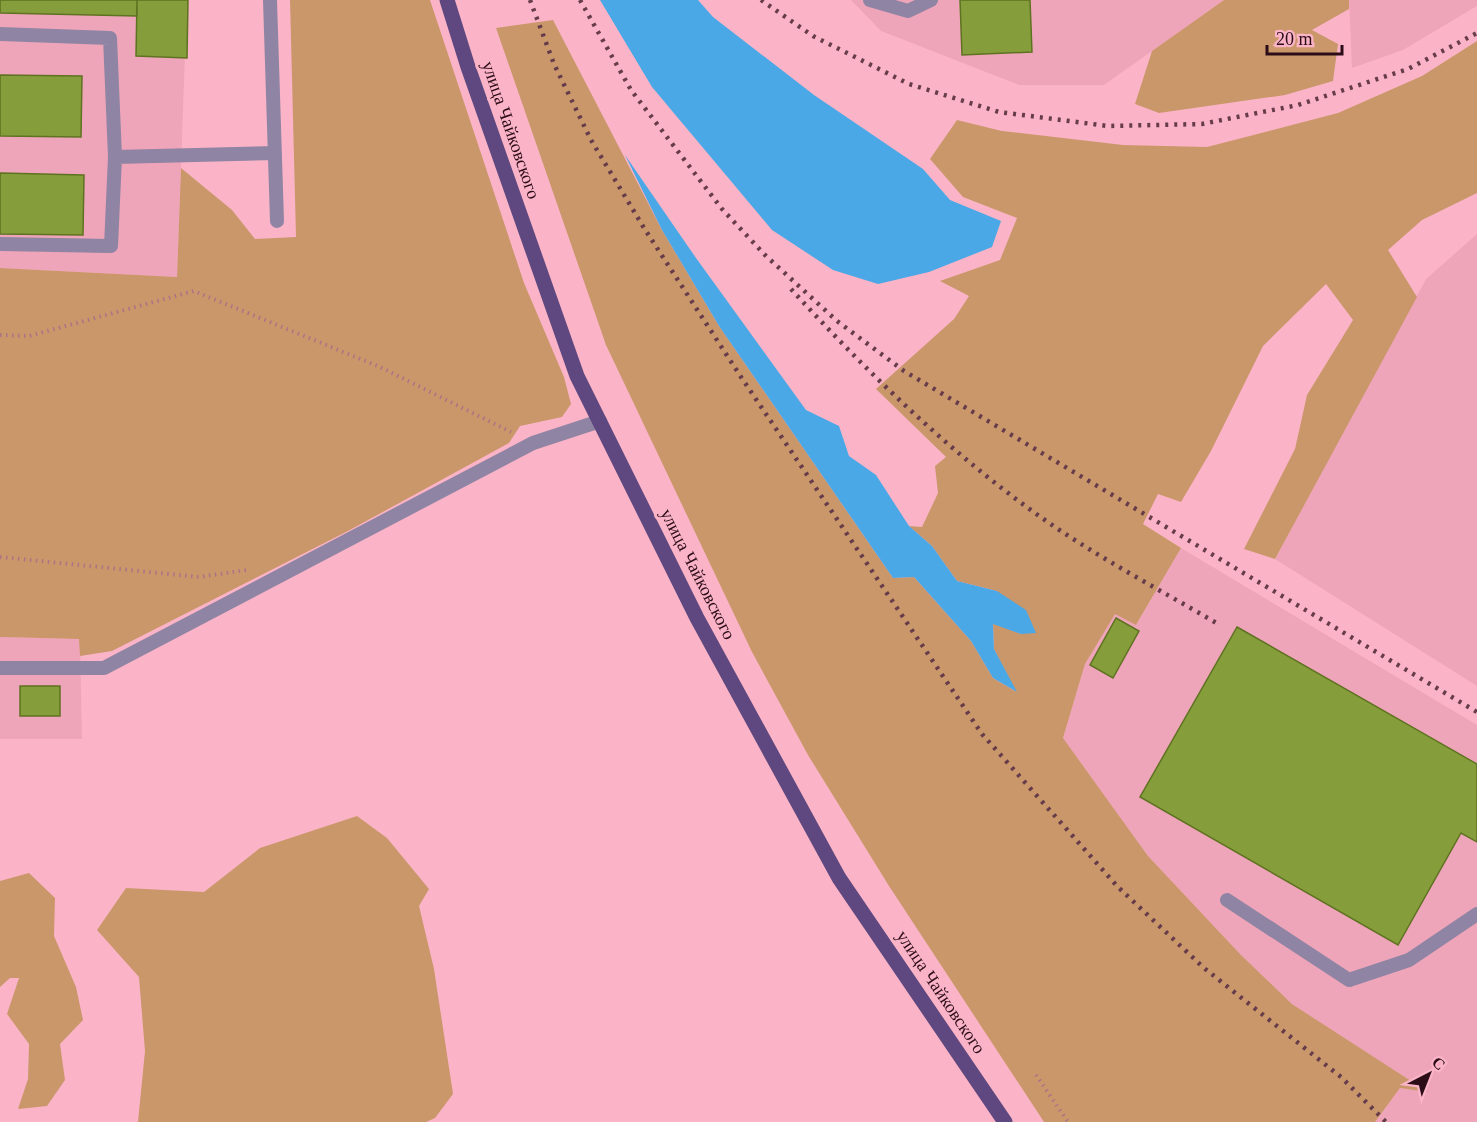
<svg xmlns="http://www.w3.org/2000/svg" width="1477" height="1122" viewBox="0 0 1477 1122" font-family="Georgia,serif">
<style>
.built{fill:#efa5b9}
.green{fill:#ca976b}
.water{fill:#4ba8e6}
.building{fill:#869d3b;stroke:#5f7221;stroke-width:1.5}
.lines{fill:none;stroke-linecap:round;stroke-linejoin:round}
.path{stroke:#ab7484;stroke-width:4;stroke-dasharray:1.5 4.5;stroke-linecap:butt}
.lane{stroke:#8f84a3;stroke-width:14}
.primary{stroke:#5e487f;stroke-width:15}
.rail{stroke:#673c4a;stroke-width:4.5;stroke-dasharray:3 6;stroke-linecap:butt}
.labels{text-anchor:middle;stroke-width:6;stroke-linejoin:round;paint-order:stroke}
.street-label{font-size:18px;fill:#2b0c17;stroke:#fbb4c7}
</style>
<rect width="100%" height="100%" fill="#fbb4c7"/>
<!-- built -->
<path class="built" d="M0,0h187l-10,277 -177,-9z
M851,0h373l-120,85h-85l-138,-54z
M1349,0h128v6l-74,44 -51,18z
M1477,234v452l-202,-127 151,-280z
M1181,548l296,177v397h-102l25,-34 26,3 -134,-87 -52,-50 -92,-98 -85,-118 22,-74 30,-51 22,11z
M0,637l80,2 2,100h-82z"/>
<!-- green -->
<path class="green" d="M290,0h140l94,283 40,94 7,27 -9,13 -42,9 -11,17 -161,88 -236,120 -32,5 -1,-17 -79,-2v-369l177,9 4,-109 51,42 23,29 41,-2z
M1224,0h125v9l-37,21 26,14 -5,37 -48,14 -126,18 -24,-9 17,-53z
M553,20l109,210 57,96 174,252 21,-1 57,64 22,37 22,13 -21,-42 -1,-26 28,11 -24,-43 -40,-10 -25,-35 -23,-20 13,1 16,-34 -3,-27 11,-9 -70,-68 78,-70 15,-23 -29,-15 60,-21 17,-42 -54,-21 -33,-38 27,-39 45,11 121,14 84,2 131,-34 84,-37 55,-35v152l-55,27 -34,30 29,47 -142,262 -31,-10 51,-100 12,-54 46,-75 -27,-36 -63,62 -52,105 -30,51 -23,-8 -15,30 38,24 -45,77 -21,-11 -30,50 -22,74 85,118 92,98 52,50 136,88 -28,-4 -25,34h-331l-155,-236 -81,-131 -56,-103 -146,-307 -110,-317z
M357,816l30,22 42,51 -10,17 15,63 19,125 -18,24 -9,4h-288l7,-71 -6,-74 -42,-47 29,-42 78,4 56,-44z
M29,873l26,25 -1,38 22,51 7,33 -23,24 5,36 -18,26 -29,3 10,-30 1,-35 -22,-30 12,-36h-9l-10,9v-106z"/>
<!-- water -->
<path class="water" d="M600,0h98l15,17 101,78 109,74 27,31 51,21 -9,26 -63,25 -51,12 -45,-14 -61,-40 -120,-143z
M625,155l71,103 110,152 33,16 10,30 27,19 33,51 23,20 25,35 40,10 29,19 10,23 -15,1 -28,-10 1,25 23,43 -24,-14 -22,-37 -57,-64 -21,1 -174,-252 -57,-96z"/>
<!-- building -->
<path class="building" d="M0,0h137v16l-137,-3z
M137,0h51l-1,58 -51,-2z
M960,0h70l2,52 -70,3z
M0,75l82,1 -1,61 -81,-1z
M0,173l84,2 -1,60 -83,-1z
M1116,618l23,13 -26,47 -23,-13z
M1237,627l240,137v78l-16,-9 -63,112 -258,-148z
M20,686h40v30h-40z"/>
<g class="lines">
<!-- path -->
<path class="path" d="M0,335l29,1 165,-45 186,76 131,65
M0,557l199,20 48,-7
M1036,1075l32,47"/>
<!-- lane -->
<path class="lane" d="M270,0l7,221
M870,0l38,11 23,-11
M0,34l110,4 5,119 160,-4
M0,244l111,2 4,-89
M0,668h104l429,-225 67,-22
M1227,900l122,80 60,-20 68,-46"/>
<!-- primary -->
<path class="primary" d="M447,0l21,67 109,309 120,242 142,260 166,244"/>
<!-- rail -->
<path class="rail" d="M530,0l24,64 37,76 53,88 97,149 241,357 136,153 86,81 137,109 45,45
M580,0l51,90 91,119 43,46 72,66 67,50 573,341
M761,0l52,36 96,48 90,28 109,14 94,-2 96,-19 110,-36 69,-36
M791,289c74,81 155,160 244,224 58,42 122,75 183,111"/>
</g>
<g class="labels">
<!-- street labels -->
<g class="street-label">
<text transform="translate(511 130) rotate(71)" y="6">улица Чайковского</text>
<text transform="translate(698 574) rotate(63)" y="6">улица Чайковского</text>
<text transform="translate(941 992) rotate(56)" y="6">улица Чайковского</text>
</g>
</g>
<!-- north arrow -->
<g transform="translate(1429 1074) rotate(42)" stroke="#fbb4c7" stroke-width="4.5" paint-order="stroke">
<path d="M0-4.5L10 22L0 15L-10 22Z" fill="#2b0c17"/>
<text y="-9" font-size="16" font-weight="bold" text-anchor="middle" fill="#2b0c17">С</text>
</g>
<!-- scale -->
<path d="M1267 45v9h75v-9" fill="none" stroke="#2b0c17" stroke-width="3"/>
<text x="1276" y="45" font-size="18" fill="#2b0c17" stroke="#fbb4c7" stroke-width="4.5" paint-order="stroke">20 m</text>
</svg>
